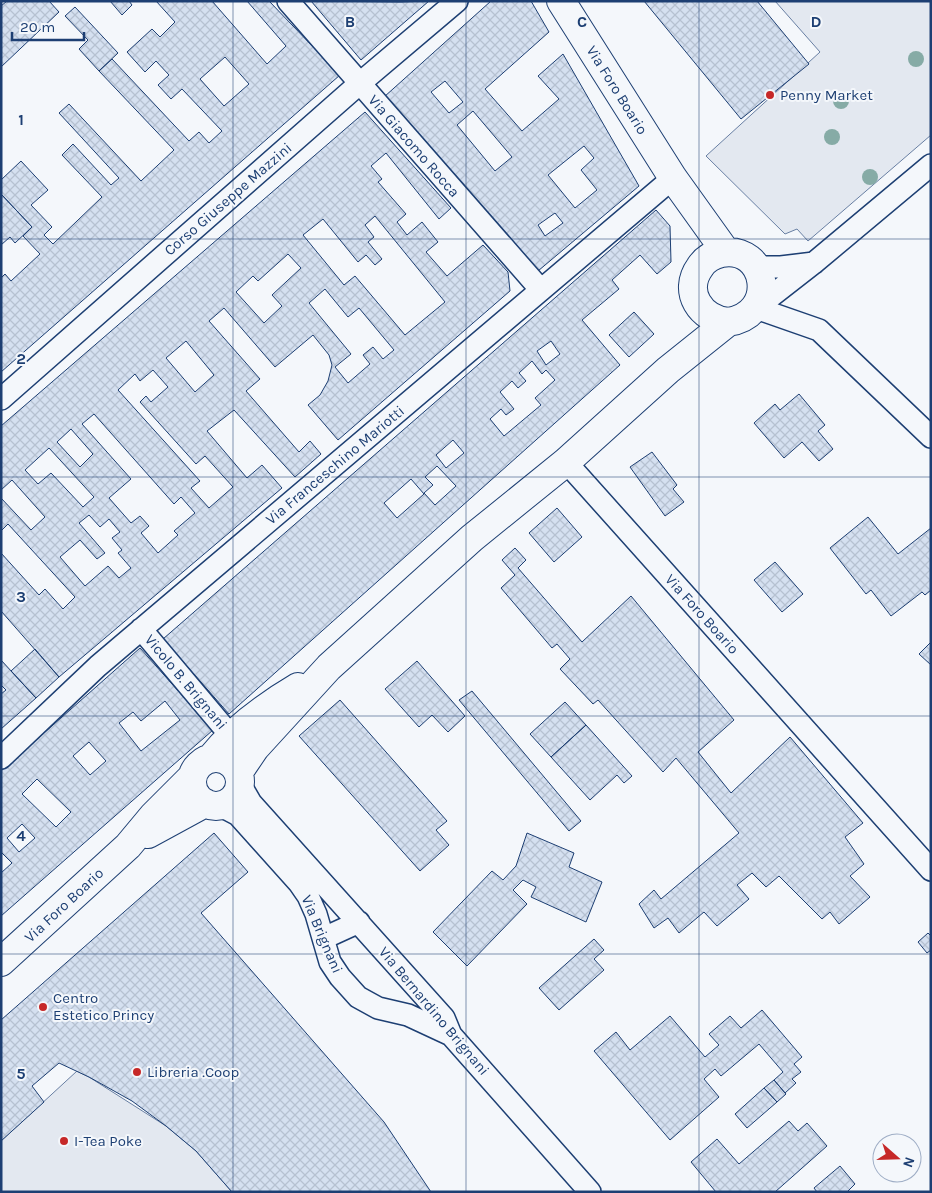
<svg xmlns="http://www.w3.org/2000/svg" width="932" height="1193" viewBox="0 0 932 1193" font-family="Karla,sans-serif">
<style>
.parking{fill:#e3e8f0;stroke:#687fa3}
.building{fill:url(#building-cross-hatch);stroke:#1d3f73;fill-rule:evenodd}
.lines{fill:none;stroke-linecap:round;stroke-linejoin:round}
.street-casing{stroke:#1d3f73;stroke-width:24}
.secondary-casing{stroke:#1d3f73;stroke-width:30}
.street{stroke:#f4f7fb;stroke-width:21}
.secondary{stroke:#f4f7fb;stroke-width:28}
.tree{fill:#86aba6}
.grid{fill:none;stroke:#1d3f73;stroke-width:1;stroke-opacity:0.55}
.poi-dot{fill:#c62828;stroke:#f4f7fb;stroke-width:2}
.labels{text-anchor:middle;stroke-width:4;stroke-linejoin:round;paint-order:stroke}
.street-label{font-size:15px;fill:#1d3f73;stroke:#f4f7fb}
.poi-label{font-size:15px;fill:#1d3f73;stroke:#f4f7fb;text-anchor:start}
.grid-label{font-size:16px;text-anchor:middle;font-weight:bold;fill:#1d3f73;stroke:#f4f7fb;stroke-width:4;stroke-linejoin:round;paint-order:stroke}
</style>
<defs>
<pattern id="building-cross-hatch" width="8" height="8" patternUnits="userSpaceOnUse" patternTransform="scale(1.25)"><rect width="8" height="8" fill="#d5e0f0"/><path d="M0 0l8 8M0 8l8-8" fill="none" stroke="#b6c1d1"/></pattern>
</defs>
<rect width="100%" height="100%" fill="#f4f7fb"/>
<!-- parking -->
<path class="parking" d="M775,1h156v134l-123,106 -11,-12 -12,5 -79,-78 114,-104z
M77,1071l12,6 77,49 30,25 36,41h-231v-51z"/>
<!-- building -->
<path class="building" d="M7,1h42l10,11 -58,55v-61z
M110,1h19l3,4 -10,10z
M156,1h56l55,63 19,-18 -39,-45h22l71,74 -339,297v-94l4,-4 6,7 29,-27 -17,-18 9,-9 -31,-33v-14l20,-19 27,29 -17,15 21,22 -8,8 9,9 49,-47 -40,-42 11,-11 38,41 8,-7 -60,-65 10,-9 72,77 33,-31 -75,-79 13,-12 77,82 10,-9 10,11 13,-12 -40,-42 -11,10 -13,-14 11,-10 -13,-14 -11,11 -18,-20 25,-23 8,8 15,-15zM225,57l24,27 -25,22 -24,-27z
M311,1l89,1 29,-1 -68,59z
M491,1h40l18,31 -64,57 37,42 37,-32 -21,-23 25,-22 76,132 -101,85 -154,-174zM445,81l18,21 -14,11 -18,-21zM473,111l39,46 -17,14 -38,-46zM584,146l10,12 -13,12 16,20 -22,18 -27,-33zM555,213l8,10 -18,13 -7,-11z
M644,1h113l52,63 -68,55z
M75,7l43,46 -19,18 -20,-22 9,-9 -23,-24z
M365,112l86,96 -12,11 -53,-66 -15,13 11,13 -4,3 28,32 -9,8 10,13 15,-13 16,20 -12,10 21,24 36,-31 25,27 2,19 -172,149 -30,-35 12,-10 8,-14 4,-16 -3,-10 -16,-20 -38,32 -51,-59 -15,13 51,58 -14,12 53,61 11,-11 11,13 -26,23 -61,-67 -27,21 40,47 15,-13 20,23 -223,189 -58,-66v-58l38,42 6,-6 18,20 12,-12 -67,-73 -7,7v-33l30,32 14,-13 -33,-37 -11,10v-64zM375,216l70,86 -40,33 -50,-59 -11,9 -41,-50 20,-16 35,43 8,-7 9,10 7,-6 -14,-17 6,-5 -9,-12zM288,254l13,14 -29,27 10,11 -18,17 -28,-31 17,-16 5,5zM325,289l23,28 11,-9 35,42 -11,9 -10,-12 -10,8 7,9 -22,19 -13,-16 16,-13 -42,-51zM186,341l28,34 -19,17 -29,-34zM153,370l15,17 -17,15 -5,-6 -6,6 56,62 9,-8 28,31 -24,21 -18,-20 9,-7 -82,-91 17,-16 5,7zM94,414l80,90 7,-7 14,16 -21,18 4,4 -20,18 -17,-20 8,-7 -9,-10 -9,7 -22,-25 22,-19 -49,-55zM71,429l22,25 -13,13 -23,-25zM49,448l45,49 -11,10 -32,-34 -13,11 -13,-14zM89,515l11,12 9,-8 11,13 -8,6 10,12 -4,3 13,15 -12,10 -11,-12 -23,20 -25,-29 20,-17 17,19 8,-6 -26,-30z
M1,194l31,33 -17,16 -5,-6 -9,8z
M656,210l14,16 1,36 -14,12 -17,-19 -28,25 7,9 -37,31 38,45 -391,349 -66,-75zM551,341l9,13 -14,11 -9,-14zM532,361l10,13 4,-4 9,10 -20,18 6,7 -37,31 -14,-17 11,-10 5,6 8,-6 -14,-17 12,-11 6,7 8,-7 -7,-8zM453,440l11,13 -18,15 -10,-13zM437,466l19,20 -21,19 -11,-12 9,-8 -8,-8zM411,479l13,15 -27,24 -13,-15z
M634,312l20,22 -25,23 -20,-22z
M799,394l26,31 -7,6 15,18 -14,12 -17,-19 -18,16 -30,-35 21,-19 5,6z
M652,452l25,33 -4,4 11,13 -19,14 -35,-49z
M557,508l25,29 -28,25 -25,-29z
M868,517l30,37 33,-26v62l-6,5 -3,-3 -31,24 -20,-26 -5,4 -36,-46z
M515,548l11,12 -8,8 64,74 49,-46 103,124 -36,32 33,41 59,-56 73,86 -18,14 19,27 -14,12 20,21 -31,27 -9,-12 -8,7 -43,-43 -13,11 -14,-14 -15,12 12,14 -32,27 -13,-14 -25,21 -11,-15 -14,10 -15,-24 15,-14 7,9 78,-66 -63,-75 -13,14 -65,-72 -5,4 -33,-35 10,-10 -13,-15 -5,4 -51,-60 14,-13 -13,-15z
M775,562l28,32 -21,18 -28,-32z
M931,642v23l-12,-11z
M140,648l73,82 -212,186v-43l11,-10 -11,-11v-81zM165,701l15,19 -39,31 -22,-28 14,-11 8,9zM89,742l17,19 -16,14 -17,-19zM37,779l34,33 -15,15 -34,-33zM22,824l13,14 -16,14 -12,-14z
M35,649l24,28 -23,21 -25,-27z
M1,660l35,38 -35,31v-35l5,-4 -5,-5z
M417,661l48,55 -17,16 -16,-17 -13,12 -34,-38z
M472,691l109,130 -12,10 -110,-131z
M340,700l107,121 -11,9 13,15 -29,26 -121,-135z
M565,702l21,23 -35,32 -21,-23z
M586,725l46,51 -8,7 -7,-8 -27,25 -39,-43z
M214,833l34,39 -47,41 183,209 47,70h-199l-36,-41 -30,-25 -34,-25 -43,-24 -30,-14 -27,23 12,16 -43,39v-121z
M527,833l47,20 -5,14 33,15 -16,40 -55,-25 5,-10 -13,-7 -10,10 14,14 -60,62 -34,-34 59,-61 11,9 13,-14z
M928,933l3,3v14l-4,3 -9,-11z
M594,939l10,11 -10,9 10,11 -45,40 -20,-22z
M762,1010l40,47 -8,7 7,8 -9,7 4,4 -11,10 -11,-13 9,-8 -24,-28 -38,32 -6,-7 -11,10 15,18 -49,43 -76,-89 22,-19 14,18 40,-34 35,41 14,-12 -10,-11 21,-18 11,12z
M774,1080l12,14 -9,8 -13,-14z
M764,1088l13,14 -30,26 -12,-14z
M789,1121l9,10 9,-8 20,23 -52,46h-59l-25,-30 26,-23 22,25z
M840,1166l15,18 -8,8h-30l-3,-4z"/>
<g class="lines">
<!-- street casing -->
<g class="street-casing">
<path id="street" d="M288,1l253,289
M756,267h25l33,-4
M756,308l59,-46 116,-97
M756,308l63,22 112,107
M1,399l358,-315 98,-83
M566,462l365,408
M141,629l90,107
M1,758l97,-92 575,-488
M240,784l11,19 193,215 7,17 139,157
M219,805l19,10 61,68 9,13 8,18 14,48 10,15 18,20 20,11 30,7 43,20
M324,938l35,-16"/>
</g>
<!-- secondary casing -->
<g class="secondary-casing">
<path id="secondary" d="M561,1l112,177 53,74
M211,758c24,-30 55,-52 87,-71
M192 782a24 24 0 1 1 48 0a24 24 0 1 1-48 0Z
M238,773l17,-25 74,-81 143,-129 94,-76 102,-92 60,-48c52,-8 39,-78 -7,-69 -9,2 -16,6 -21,14 -18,25 1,52 28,55
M148,834l57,-31
M1,962l127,-116 25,-30 39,-39"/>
</g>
<!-- street -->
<use href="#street" class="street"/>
<!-- secondary -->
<use href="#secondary" class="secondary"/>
</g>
<!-- trees -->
<g class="tree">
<circle cx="916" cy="59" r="8"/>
<circle cx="841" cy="101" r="8"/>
<circle cx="832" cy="137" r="8"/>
<circle cx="870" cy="177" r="8"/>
</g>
<!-- grid -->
<path class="grid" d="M233,1v1191M466,1v1191M699,1v1191M1,239h930M1,477h930M1,716h930M1,954h930"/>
<!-- markers -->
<g class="poi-dot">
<circle cx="770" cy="95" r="5"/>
<circle cx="43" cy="1007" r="5"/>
<circle cx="137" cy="1072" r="5"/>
<circle cx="64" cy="1141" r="5"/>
</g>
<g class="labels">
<!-- street labels -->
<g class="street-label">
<text transform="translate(617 90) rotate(58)" y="5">Via Foro Boario</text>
<text transform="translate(414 146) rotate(49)" y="5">Via Giacomo Rocca</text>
<text transform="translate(228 199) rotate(-41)" y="5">Corso Giuseppe Mazzini</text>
<text transform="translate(335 465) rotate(-40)" y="5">Via Franceschino Mariotti</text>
<text transform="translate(702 614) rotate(48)" y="5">Via Foro Boario</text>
<text transform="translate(186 682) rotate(50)" y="5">Vicolo B. Brignani</text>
<text transform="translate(64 905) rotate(-43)" y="5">Via Foro Boario</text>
<text transform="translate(322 934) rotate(67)" y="5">Via Brignani</text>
<text transform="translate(434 1011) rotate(50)" y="5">Via Bernardino Brignani</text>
</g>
<!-- poi labels -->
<g class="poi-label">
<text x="780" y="100">Penny Market</text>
<text x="53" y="1003">Centro<tspan x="53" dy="17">Estetico Princy</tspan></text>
<text x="147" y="1077">Libreria .Coop</text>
<text x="74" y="1146">I-Tea Poke</text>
</g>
</g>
<g class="grid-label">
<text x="350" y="27">B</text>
<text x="582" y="27">C</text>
<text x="816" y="27">D</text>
<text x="21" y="125">1</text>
<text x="21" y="364">2</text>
<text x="21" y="602">3</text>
<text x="21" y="841">4</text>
<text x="21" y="1079">5</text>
</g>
<!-- border -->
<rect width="932" height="1193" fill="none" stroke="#1d3f73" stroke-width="5"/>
<!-- north arrow -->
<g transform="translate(897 1158) rotate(110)"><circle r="24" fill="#f4f7fb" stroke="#9eadc5"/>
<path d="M0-4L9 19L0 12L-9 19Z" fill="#c62828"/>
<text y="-8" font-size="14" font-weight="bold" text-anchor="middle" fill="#1d3f73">N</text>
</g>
<!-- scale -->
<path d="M12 32v8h72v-8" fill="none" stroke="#1d3f73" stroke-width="2.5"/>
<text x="20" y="32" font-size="15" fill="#1d3f73" stroke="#f4f7fb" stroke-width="4" paint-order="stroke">20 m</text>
</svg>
